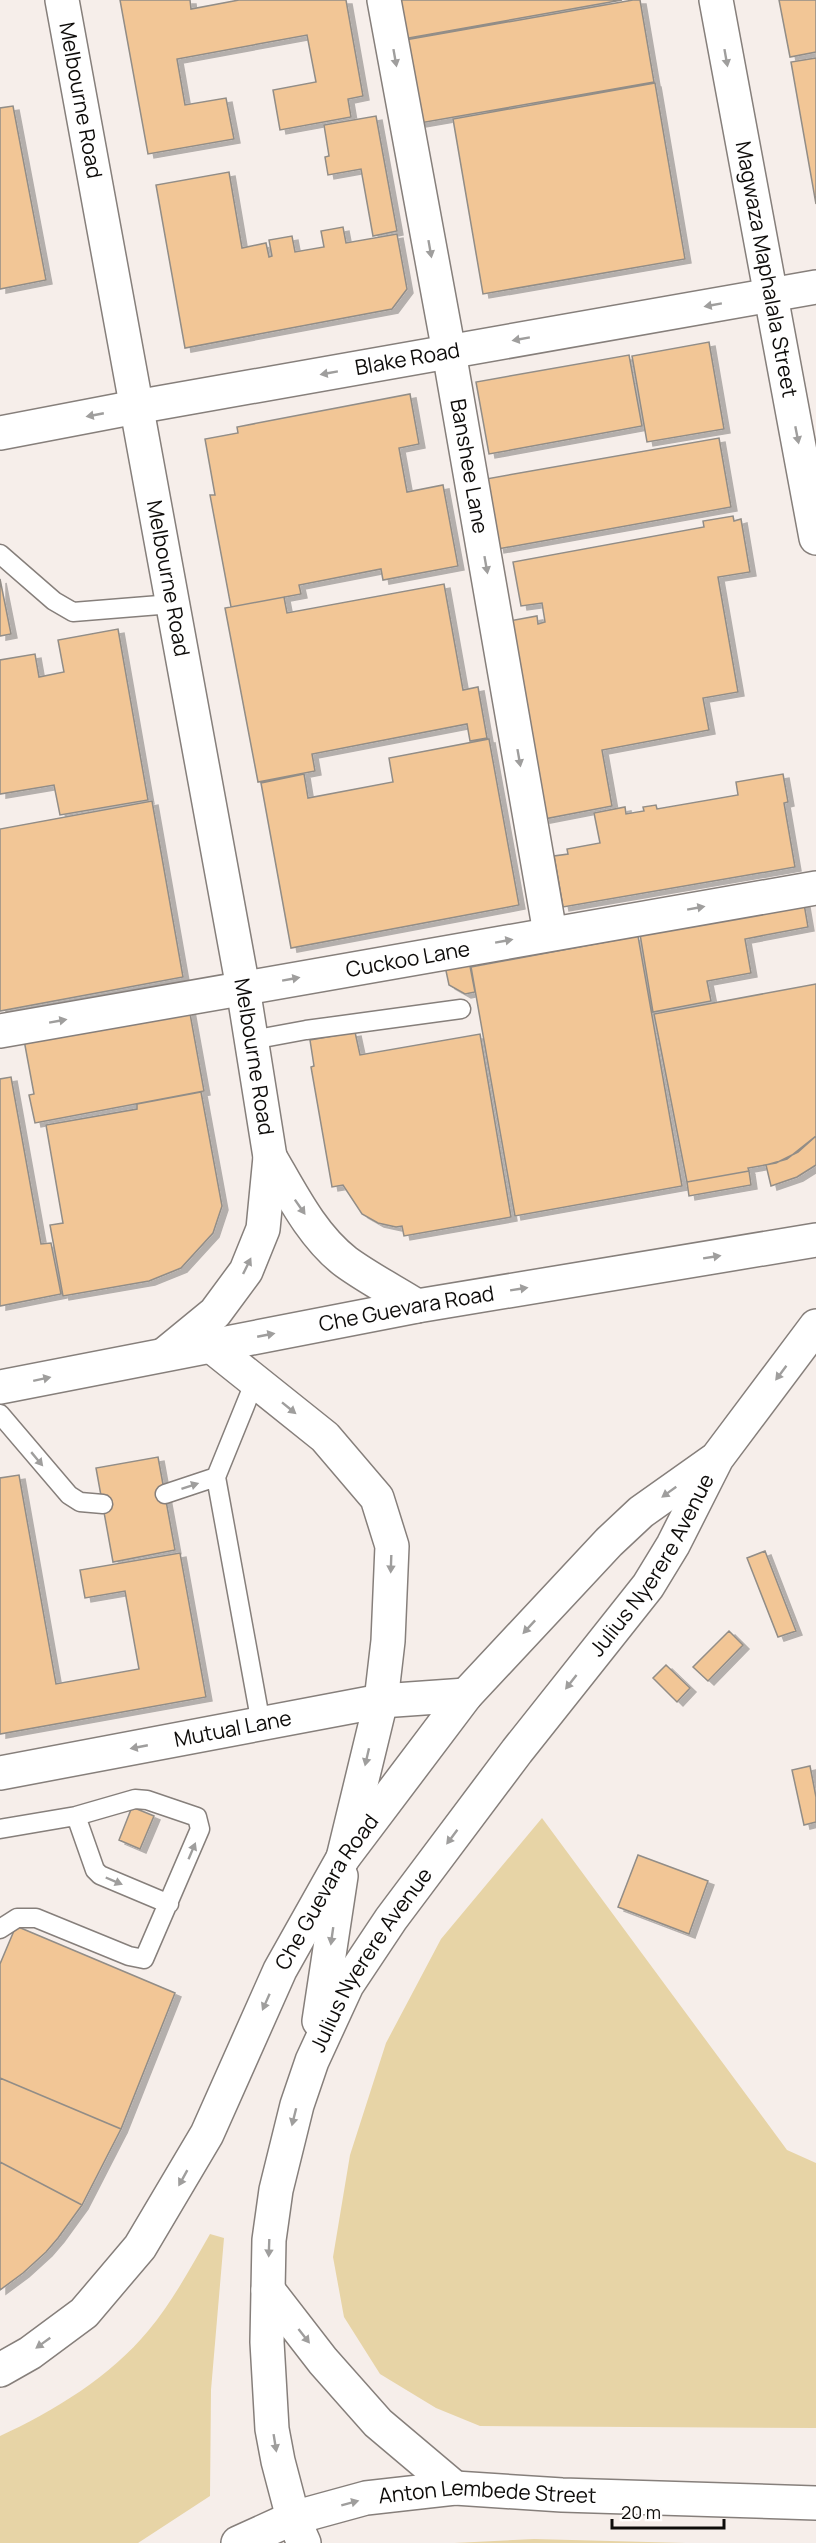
<svg xmlns="http://www.w3.org/2000/svg" width="816" height="2543" viewBox="0 0 816 2543" font-family="Manrope,sans-serif">
<style>
.green{fill:#e7d4a6}
.building{fill:#f2c696;stroke:#928d87;stroke-width:1.5;filter:url(#shadow)}
.lines{fill:none;stroke-linecap:round;stroke-linejoin:round}
.lane-casing{stroke:#867f7b;stroke-width:21}
.street-casing{stroke:#867f7b;stroke-width:36}
.secondary-casing{stroke:#867f7b;stroke-width:36}
.primary-casing{stroke:#867f7b;stroke-width:36}
.lane{stroke:#fff;stroke-width:18}
.street{stroke:#fff;stroke-width:33}
.secondary{stroke:#fff;stroke-width:33}
.primary{stroke:#fff;stroke-width:33}
.oneway{fill:#9f9e9d}
.labels{text-anchor:middle;stroke-width:5;stroke-linejoin:round;paint-order:stroke}
.street-label{font-size:21px;fill:#0e0c0a;stroke:#fffdfc}
</style>
<defs>
<filter id="shadow"><feDropShadow dx="6" dy="4" stdDeviation="0" flood-color="#0004"/></filter>
</defs>
<rect width="100%" height="100%" fill="#f6eeea"/>
<!-- green -->
<path class="green" d="M542,1818l245,332 29,13v265l-336,-2 -44,-18 -56,-34 -36,-57 -11,-60 17,-102 36,-112 55,-104z
M210,2234l14,4 -13,152 -1,106 -72,47h-138v-107c53,-24 111,-60 148,-105 25,-30 43,-64 62,-97z
M534,2539l152,4h18h-250z"/>
<!-- building -->
<path class="building" d="M120,0h70l1,9 48,-9h107l17,96 -15,3 3,18 -71,13 -7,-40 43,-8 -9,-47 -130,24 8,46 41,-7 8,41 -86,15z
M397,0h225l-219,39z
M633,0h7l14,82 -234,41 -15,-83z
M779,0h37v52l-26,5z
M816,58v146l-25,-142z
M655,83l30,176 -202,35 -30,-175z
M13,106l33,174 -46,9v-181z
M376,116l21,115 -24,5 -12,-67 -33,6 -3,-18 4,-1 -5,-31z
M229,172l13,76 24,-5 3,14 3,-1 -3,-16 23,-4 3,16 29,-5 -3,-16 22,-4 3,16 51,-9 10,55 -15,20 -207,39 -29,-163z
M709,342l15,87 -77,13 -15,-86z
M629,355l13,71 -153,28 -13,-72z
M410,394l9,50 -20,4 8,44 36,-7 15,81 -75,14 -2,-11 -82,16 2,9 -70,13 -21,-112h5l-10,-56 33,-6 -1,-6z
M719,438l12,69 -233,42 -12,-70z
M733,516l1,5 7,-2 9,53 -32,5 20,115 -35,6 6,32 -107,20 10,56 -68,13 -35,-198 28,-5 1,8 7,-2 -3,-19 -21,3 -8,-44 191,-35 -1,-6z
M0,579l11,55 -11,2z
M444,584l19,106 15,-3 9,51 -17,3 -3,-17 -155,30 3,17 -57,11 -33,-174 59,-11 3,16z
M118,629l30,171 -88,15 -6,-30 -54,9v-134l35,-6 4,23 25,-5 -6,-32z
M489,739l30,166 -228,43 -30,-165 43,-9 4,24 85,-16 -4,-24z
M783,774l5,28 -4,1 11,64 -232,40 -9,-51 14,-2 -1,-5 33,-6 -6,-30 31,-6 1,7 18,-3 -1,-4 13,-2 1,4 81,-14 -2,-13z
M152,801l31,176 -183,34v-182z
M803,898l5,29 -63,12 6,34 -44,8 4,20 -58,11 -14,-84z
M638,936l44,250 -167,30 -44,-249z
M469,961l6,31 -10,2 -16,-9 -4,-19z
M816,984v152l-18,16 -22,11 -28,5 1,3 -62,11 -33,-168z
M189,1008l15,83 -169,32 -6,-28 5,-1 -10,-54z
M355,1032l5,23 120,-21 31,183 -107,19 -2,-10 -6,1 -18,-4 -16,-9 -19,-29 -11,2 -21,-120 3,-1 -4,-26z
M11,1077l30,167 10,-1 10,51 -61,12v-227z
M201,1092l21,114 -9,27 -32,35 -32,13 -86,15 -13,-71 13,-2 -17,-98 91,-16v-5z
M816,1136v29l-19,12 -26,9 -5,-21 21,-6z
M749,1171l2,14 -62,11 -2,-14z
M158,1457l17,93 -62,12 -17,-94z
M19,1475l37,209 83,-15 -14,-78 -40,7 -5,-28 100,-17 26,144 -206,37v-256z
M765,1551l31,80 -18,6 -31,-79z
M729,1631l14,14 -35,36 -15,-14z
M666,1665l24,23 -13,14 -24,-24z
M810,1766l6,31v25l-12,3 -12,-55z
M132,1807l22,9 -14,33 -21,-9z
M638,1855l70,26 -19,53 -71,-27z
M16,1926l159,67 -54,136 -121,-51v-114z
M0,2078l121,51 -39,76 -82,-43z
M0,2162l82,43 -24,33 -12,14 -23,21 -23,17z"/>
<g class="lines">
<!-- lane casing -->
<g class="lane-casing">
<path id="lane" d="M0,554l54,47 19,11 99,-8
M252,1040l54,-10 155,-21
M255,1381l-39,96 45,247
M0,1414l69,81 11,7 23,2
M165,1494l51,-17
M76,1816l19,54 5,5 69,29
M0,1829l76,-13 59,-17 12,1 50,17 3,12 -56,130 -15,-3 -93,-38h-19l-17,11"/>
</g>
<!-- street casing -->
<g class="street-casing">
<g id="street">
<path id="s1" d="M62,0l181,988 27,169 -7,72 -17,42 -31,42 -50,41"/>
<path id="s2" d="M384,0l65,352 101,581"/>
<path id="s3" d="M0,433l136,-26 680,-120"/>
<path id="s4" d="M0,1031l816,-143"/>
<path d="M270,1157c21,36 42,79 76,105 22,16 47,29 71,44"/>
<path d="M210,1345l115,92 52,61 15,48 -4,95 -7,60 -38,157"/>
<path id="s5" d="M0,1773l381,-72 85,-6"/>
</g>
</g>
<!-- secondary casing -->
<g class="secondary-casing">
<g id="secondary">
<path id="s6" d="M716,0l100,538"/>
<path id="s7" d="M0,1387l417,-81 399,-66"/>
<path d="M319,2021l22,-145"/>
<path id="s8" d="M0,2370l30,-17 54,-40 56,-66 67,-113 73,-164 63,-112 123,-163 143,-153 32,-30 72,-51"/>
<path id="s9" d="M304,2543l-11,-25 -15,-57 -6,-32 -5,-87 2,-102 7,-50 21,-85 15,-44 35,-76 44,-66 126,-168 131,-165 25,-41 44,-87 99,-132"/>
</g>
</g>
<!-- primary casing -->
<g class="primary-casing">
<g id="primary">
<path d="M268,2290l55,71 55,62 77,65"/>
<path id="s10" d="M238,2543l55,-25 73,-20 89,-10 107,7 254,8"/>
</g>
</g>
<!-- lane -->
<use href="#lane" class="lane"/>
<!-- street -->
<use href="#street" class="street"/>
<!-- secondary -->
<use href="#secondary" class="secondary"/>
<!-- primary -->
<use href="#primary" class="primary"/>
</g>
<!-- one-way arrows -->
<defs><path id="oneway-solid" d="M-6-.8H1V-3.2L6.5 0L1 3.2V.8H-6Z" transform="scale(1.5)"/></defs>
<g class="oneway">
<use href="#oneway-solid" transform="translate(395 58) rotate(80)"/>
<use href="#oneway-solid" transform="translate(726 58) rotate(80)"/>
<use href="#oneway-solid" transform="translate(430 249) rotate(80)"/>
<use href="#oneway-solid" transform="translate(713 305) rotate(170)"/>
<use href="#oneway-solid" transform="translate(521 339) rotate(170)"/>
<use href="#oneway-solid" transform="translate(329 373) rotate(170)"/>
<use href="#oneway-solid" transform="translate(95 415) rotate(169)"/>
<use href="#oneway-solid" transform="translate(797 435) rotate(79)"/>
<use href="#oneway-solid" transform="translate(486 565) rotate(80)"/>
<use href="#oneway-solid" transform="translate(519 758) rotate(80)"/>
<use href="#oneway-solid" transform="translate(696 908) rotate(-10)"/>
<use href="#oneway-solid" transform="translate(504 941) rotate(-10)"/>
<use href="#oneway-solid" transform="translate(291 979) rotate(-10)"/>
<use href="#oneway-solid" transform="translate(58 1021) rotate(-10)"/>
<use href="#oneway-solid" transform="translate(300 1207) rotate(55)"/>
<use href="#oneway-solid" transform="translate(712 1257) rotate(-9)"/>
<use href="#oneway-solid" transform="translate(247 1266) rotate(-64)"/>
<use href="#oneway-solid" transform="translate(519 1289) rotate(-9)"/>
<use href="#oneway-solid" transform="translate(266 1335) rotate(-11)"/>
<use href="#oneway-solid" transform="translate(781 1373) rotate(127)"/>
<use href="#oneway-solid" transform="translate(42 1379) rotate(-12)"/>
<use href="#oneway-solid" transform="translate(289 1408) rotate(39)"/>
<use href="#oneway-solid" transform="translate(37 1459) rotate(50)"/>
<use href="#oneway-solid" transform="translate(190 1486) rotate(-18)"/>
<use href="#oneway-solid" transform="translate(669 1492) rotate(144)"/>
<use href="#oneway-solid" transform="translate(391 1564) rotate(92)"/>
<use href="#oneway-solid" transform="translate(529 1627) rotate(133)"/>
<use href="#oneway-solid" transform="translate(571 1682) rotate(128)"/>
<use href="#oneway-solid" transform="translate(139 1747) rotate(169)"/>
<use href="#oneway-solid" transform="translate(367 1757) rotate(103)"/>
<use href="#oneway-solid" transform="translate(452 1837) rotate(127)"/>
<use href="#oneway-solid" transform="translate(192 1851) rotate(-67)"/>
<use href="#oneway-solid" transform="translate(114 1881) rotate(23)"/>
<use href="#oneway-solid" transform="translate(332 1936) rotate(98)"/>
<use href="#oneway-solid" transform="translate(266 2002) rotate(114)"/>
<use href="#oneway-solid" transform="translate(294 2117) rotate(104)"/>
<use href="#oneway-solid" transform="translate(183 2178) rotate(119)"/>
<use href="#oneway-solid" transform="translate(269 2248) rotate(92)"/>
<use href="#oneway-solid" transform="translate(304 2336) rotate(52)"/>
<use href="#oneway-solid" transform="translate(43 2343) rotate(144)"/>
<use href="#oneway-solid" transform="translate(275 2443) rotate(81)"/>
<use href="#oneway-solid" transform="translate(350 2503) rotate(-15)"/>
</g>
<g class="labels">
<!-- street labels -->
<g class="street-label">
<text dy="7" stroke="none"><textPath href="#s1" startOffset="102">Melbourne Road</textPath></text>
<text dy="7" stroke="none"><textPath href="#s6" startOffset="274">Magwaza Maphalala Street</textPath></text>
<text dy="7" stroke="none"><textPath href="#s3" startOffset="414">Blake Road</textPath></text>
<text dy="7" stroke="none"><textPath href="#s2" startOffset="474">Banshee Lane</textPath></text>
<text dy="7" stroke="none"><textPath href="#s1" startOffset="588">Melbourne Road</textPath></text>
<text dy="7" stroke="none"><textPath href="#s4" startOffset="414">Cuckoo Lane</textPath></text>
<text dy="7" stroke="none"><textPath href="#s1" startOffset="1074">Melbourne Road</textPath></text>
<text dy="7" stroke="none"><textPath href="#s7" startOffset="414">Che Guevara Road</textPath></text>
<text dy="7" stroke="none"><textPath href="#s9" startOffset="1096">Julius Nyerere Avenue</textPath></text>
<text dy="7" stroke="none"><textPath href="#s5" startOffset="237">Mutual Lane</textPath></text>
<text dy="7" stroke="none"><textPath href="#s8" startOffset="590">Che Guevara Road</textPath></text>
<text dy="7" stroke="none"><textPath href="#s9" startOffset="610">Julius Nyerere Avenue</textPath></text>
<text dy="7" stroke="none"><textPath href="#s10" startOffset="258">Anton Lembede Street</textPath></text>
</g>
</g>
<!-- scale -->
<path d="M612 2519v9h112v-9" fill="none" stroke="#0e0c0a" stroke-width="3"/>
<text x="621" y="2519" font-size="18" fill="#0e0c0a" stroke="#fffdfc" stroke-width="4.5" paint-order="stroke">20 m</text>
</svg>
